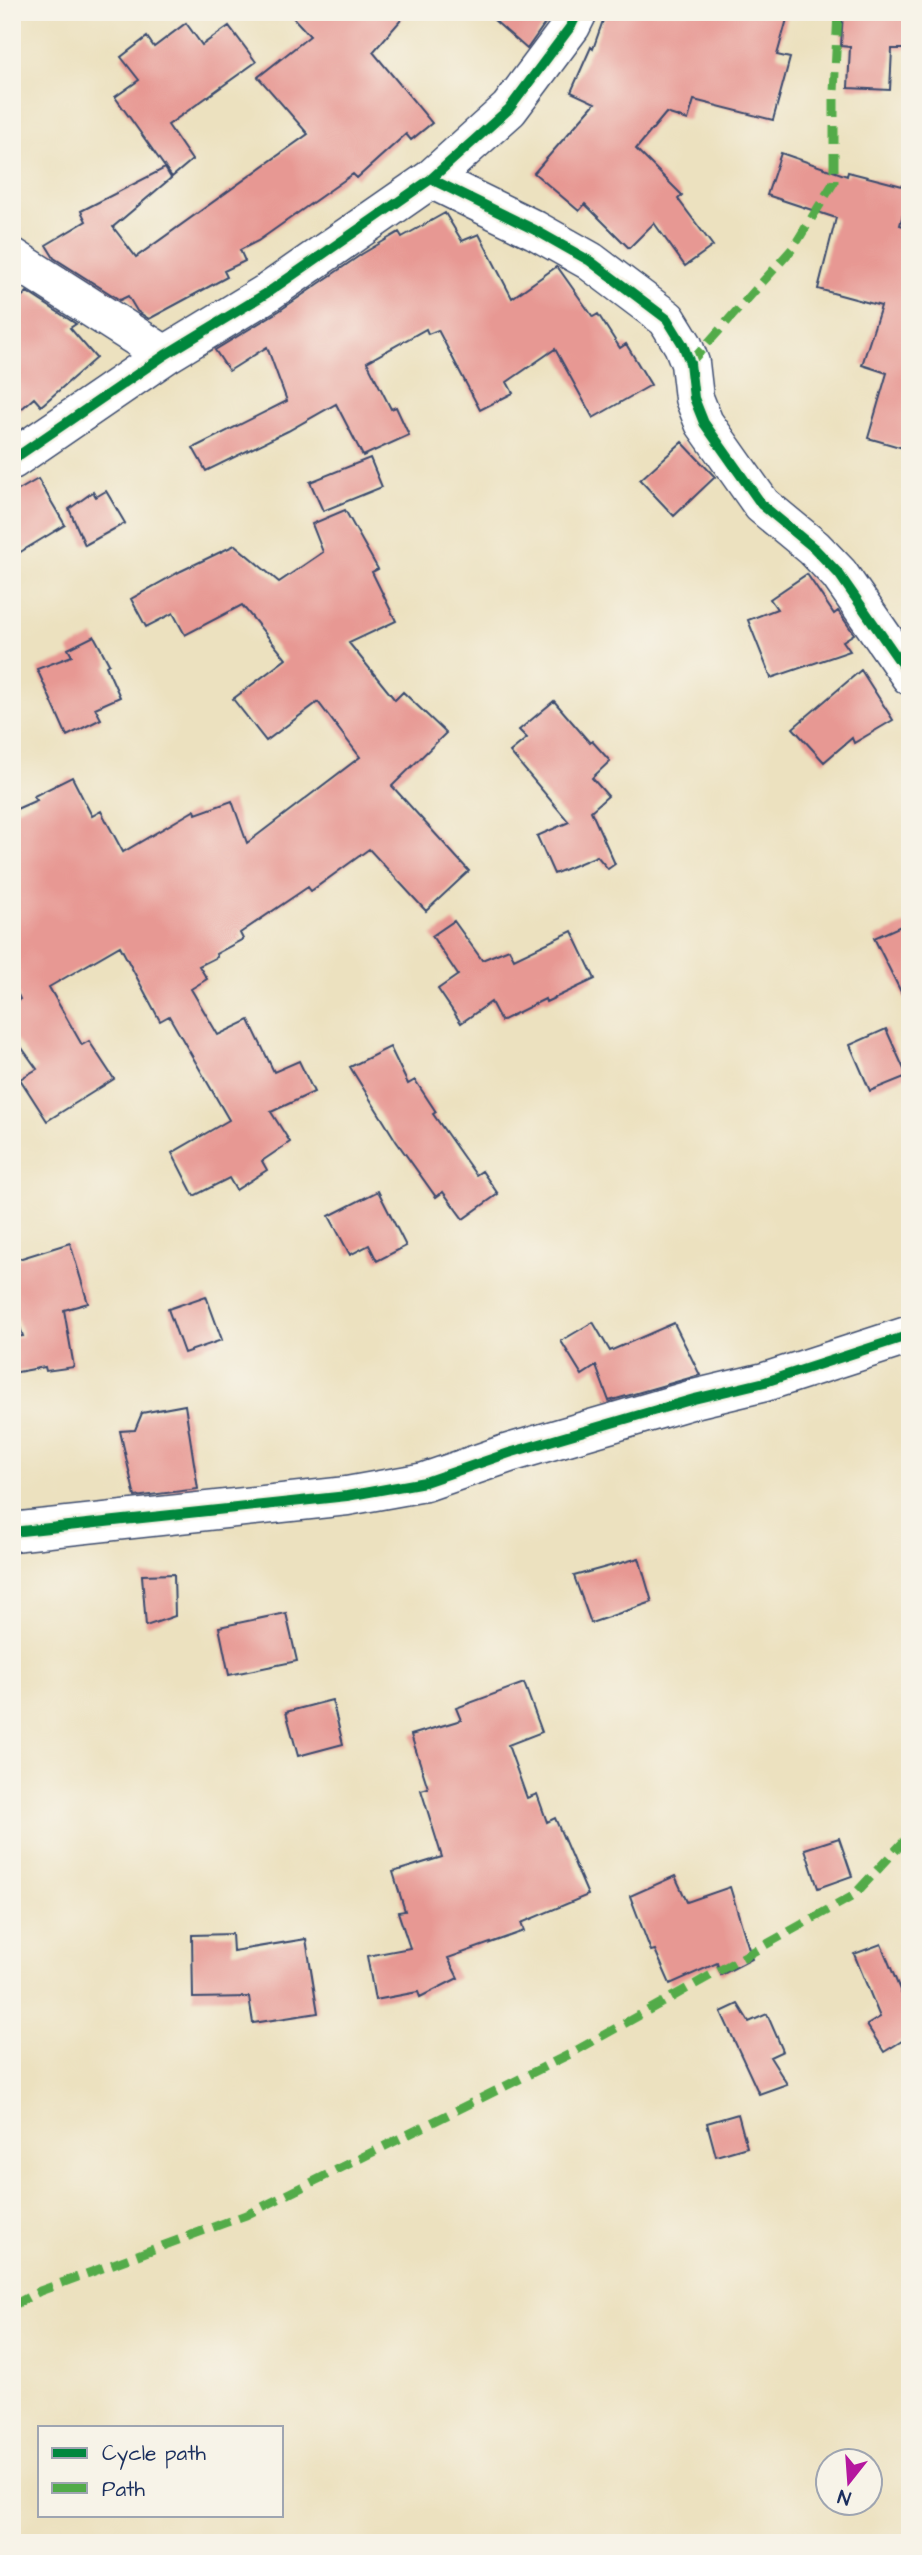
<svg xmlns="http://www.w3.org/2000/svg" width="922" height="2555" viewBox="0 0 922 2555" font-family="'Architects Daughter',sans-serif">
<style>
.building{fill:#e79893}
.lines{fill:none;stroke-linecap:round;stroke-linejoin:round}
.minor-casing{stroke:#3a4a6d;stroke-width:41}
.minor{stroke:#fff;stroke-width:38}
.quiet{stroke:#52ab49;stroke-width:9;stroke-dasharray:18 9;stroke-linecap:butt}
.cycleway-casing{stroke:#f7f3e8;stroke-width:15}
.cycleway{stroke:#00873e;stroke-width:10}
</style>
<rect width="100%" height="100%" fill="#f7f3e8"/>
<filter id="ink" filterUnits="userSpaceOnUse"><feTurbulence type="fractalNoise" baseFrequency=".0143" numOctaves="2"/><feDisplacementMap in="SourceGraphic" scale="14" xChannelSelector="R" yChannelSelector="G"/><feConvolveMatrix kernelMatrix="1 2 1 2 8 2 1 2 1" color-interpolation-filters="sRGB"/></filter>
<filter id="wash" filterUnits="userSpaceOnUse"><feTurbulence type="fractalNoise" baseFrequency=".00686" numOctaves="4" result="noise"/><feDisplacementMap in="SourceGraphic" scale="28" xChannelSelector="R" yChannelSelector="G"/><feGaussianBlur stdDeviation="1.57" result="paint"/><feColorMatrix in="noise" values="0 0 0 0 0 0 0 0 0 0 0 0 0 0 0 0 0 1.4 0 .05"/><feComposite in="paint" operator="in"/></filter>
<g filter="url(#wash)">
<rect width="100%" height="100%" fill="#ece1bf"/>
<g id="blocks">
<!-- building -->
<path class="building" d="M288,12h120l-35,40 59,71 -21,17 -5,-6 -49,44 -4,-4 -95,67 -18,9 5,11 -21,10 3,6 -78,42 -12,-8 -9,-15 -8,4 -66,-42 -8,-13 40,-24 -5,-10 84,-43 6,10 -58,49 23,30 172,-123 -50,-57 52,-41z
M485,12h68l-26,37z
M606,12h183l-12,43 13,3 -17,62 -79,-20 -6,20 -22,-7 -30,36 46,46 -4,4 35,47 -28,20 -31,-43 -25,25 -44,-44 -6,7 -45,-38 61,-70 -24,-11 20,-45 2,2z
M843,12h67v37h-18l-2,41 -42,-2 2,-41 -9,-1z
M186,23l16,22 27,-19 27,36 -88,63 24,35 -20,17 -57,-80 24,-17 -18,-23 26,-20 7,10z
M781,153l66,23 1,-4 62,16 -10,37 7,2 -2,8 5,1v214l-42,-12 19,-65 -25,-8 19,-59 -63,-17 18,-71 -69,-23z
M445,213l17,28 17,-7 33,64 44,-31 3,2 34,48 5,-3 22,34 6,-4 25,41 -58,33 -38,-69 -48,33 6,11 -33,17 -42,-80 -10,4 -2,-5 -59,33 24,47 5,-2 13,28 -46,21 -27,-52 -48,27 -82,40 -13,-23 94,-47 -20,-54 -38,24 -14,-21 64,-39 83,-57 37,-22 3,5z
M27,292l49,32 -6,4 26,30 -55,48 -7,-8 -22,19v-112z
M682,442l33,35 -41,39 -34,-36z
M370,458l12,29 -59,24 -13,-29z
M38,479l27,46 -53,32v-63z
M106,491l19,32 -40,22 -16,-36 24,-17 3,5z
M345,510l33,59 -6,3 24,49 -47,22 46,57 8,-8 43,41 -54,53 77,85 -43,40 -57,-62 -58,42 -3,-4 -68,46 3,6 -27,15 1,3 -18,9 8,13 -16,10 27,46 31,-15 25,52 25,-11 15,31 -43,20 19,30 -28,19 5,9 -31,20 -7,-12 -35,18 -22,-43 57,-33 -60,-104 -9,5 -40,-75 -71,41 33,58 7,-4 25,38 -67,42 -27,-42 17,-10 -25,-35v-30l8,-5 -8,-17v-171l25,-11 -3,-4 38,-19 20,39 9,-5 22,41 72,-42 1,4 36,-13 15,42 113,-86 -42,-55 -52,39 -33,-42 53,-40 -44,-54 -57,30 -12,-22 -27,14 -15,-28 50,-28 54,-26 44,37 44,-30 -11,-28z
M807,574l27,40 4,-3 16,23 -11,7 7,10 -79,27 -23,-58 29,-11 -7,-10z
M94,636l15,28 -3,2 14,31 -25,11 6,11 -34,17 -30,-67 35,-13 -4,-7z
M861,670l32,50 -39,23 -2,-5 -28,24 -31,-34z
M554,701l36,42 2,-2 18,20 -18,17 16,18 -17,15 24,53 -7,5 -11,-13 -43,18 -17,-38 32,-14 -59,-70 17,-14 -8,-8z
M454,921l28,39 27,-11 5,10 58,-28 23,48 -49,23 -1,-3 -44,22 -10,-19 -30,21 -23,-34 20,-14 -26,-39z
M910,922v88l-36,-72z
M886,1029l21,47 -37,15 -20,-46z
M390,1047l18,37 7,-4 21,32 -3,2 43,61 6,-4 16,23 -35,25 -20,-27 -7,5 -40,-56 -46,-74z
M378,1191l28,55 -29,15 -8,-16 -19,10 -21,-39z
M70,1243l18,60 -24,7 10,57 -28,4 -1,-4 -33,6v-36l11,-1 -11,-33v-42z
M206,1296l16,44 -38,13 -16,-44z
M593,1322l17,29 64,-28 26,52 -91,26 -13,-35 -14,9 -21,-34z
M185,1405l13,84 -63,8 -15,-66 15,-1 7,-17z
M639,1558l13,44 -61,21 -17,-47z
M174,1574l1,42 -29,10 -4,-51z
M286,1613l11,48 -68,14 -10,-48z
M524,1683l18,49 -34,13 19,53 10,-4 10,28 8,-4 33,77 -67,28 3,8 -76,27 10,20 -38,19 -2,-5 -43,8 -8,-44 43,-8 -12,-36 7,-1 -12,-39 49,-15 -21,-67 7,-2 -17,-53 50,-15 -5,-12z
M332,1700l11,44 -45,12 -12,-44z
M839,1838l13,38 -34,12 -13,-39z
M675,1876l12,26 43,-15 22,72 -31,16 -4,-12 -47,21 -15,-34 -4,1 -21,-55z
M232,1934l1,17 73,-12 12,74 -65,10 -4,-26 -56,1 -1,-63z
M881,1944l29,70v22l-26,16 -17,-27 13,-8 -26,-63z
M738,2004l11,18 18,-8 16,37 -13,6 17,27 -28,10 -38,-82z
M738,2114l9,33 -31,9 -9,-33z"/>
</g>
</g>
<g filter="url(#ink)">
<use href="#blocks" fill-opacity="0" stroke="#3a4a6d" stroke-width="2"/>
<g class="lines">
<!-- minor casing -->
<g class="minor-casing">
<path id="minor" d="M431,179l104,51 55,31 77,58 16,26 7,18 4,35 10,25 58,82 52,43 25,26 71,102
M12,257l153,98
M12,460l153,-105 102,-62 164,-114 78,-70 62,-83 7,-14
M12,1532l335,-36 78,-14 84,-29 185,-54 71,-17 145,-47"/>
</g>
<!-- minor -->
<use href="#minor" class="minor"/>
<!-- quiet -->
<path class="quiet" d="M690,363l103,-115 41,-66v-90l4,-80
M12,2306l28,-15 206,-76 322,-160 285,-159 57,-61"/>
<!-- cycleway casing -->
<g class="cycleway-casing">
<path id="cycleway" d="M431,179l104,51 55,31 77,58 16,26 7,18 4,35 10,25 58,82 52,43 25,26 71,102
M12,460l153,-105 102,-62 164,-114 78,-70 62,-83 7,-14
M12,1532l335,-36 78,-14 84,-29 185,-54 71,-17 145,-47"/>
</g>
<!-- cycleway -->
<use href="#cycleway" class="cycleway"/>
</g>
</g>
<!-- margin -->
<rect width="922" height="2555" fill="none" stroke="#f7f3e8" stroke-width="42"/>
<!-- legend -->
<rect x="38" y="2426" width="245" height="91" fill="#f7f3e8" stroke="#9fa5b1" stroke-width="2"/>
<rect x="52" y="2448" width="35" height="10" fill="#00873e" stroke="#9fa5b1" stroke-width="2"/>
<text x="102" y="2460" font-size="21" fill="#1b2f5e">Cycle path</text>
<rect x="52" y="2483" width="35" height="10" fill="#52ab49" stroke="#9fa5b1" stroke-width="2"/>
<text x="102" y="2496" font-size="21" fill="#1b2f5e">Path</text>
<!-- north arrow -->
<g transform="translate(849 2482) rotate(197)"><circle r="33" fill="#f7f3e8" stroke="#9fa5b1" stroke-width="2"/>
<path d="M0-5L12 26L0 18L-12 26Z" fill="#b5179e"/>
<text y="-10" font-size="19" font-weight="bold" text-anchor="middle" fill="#1b2f5e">N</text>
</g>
</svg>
